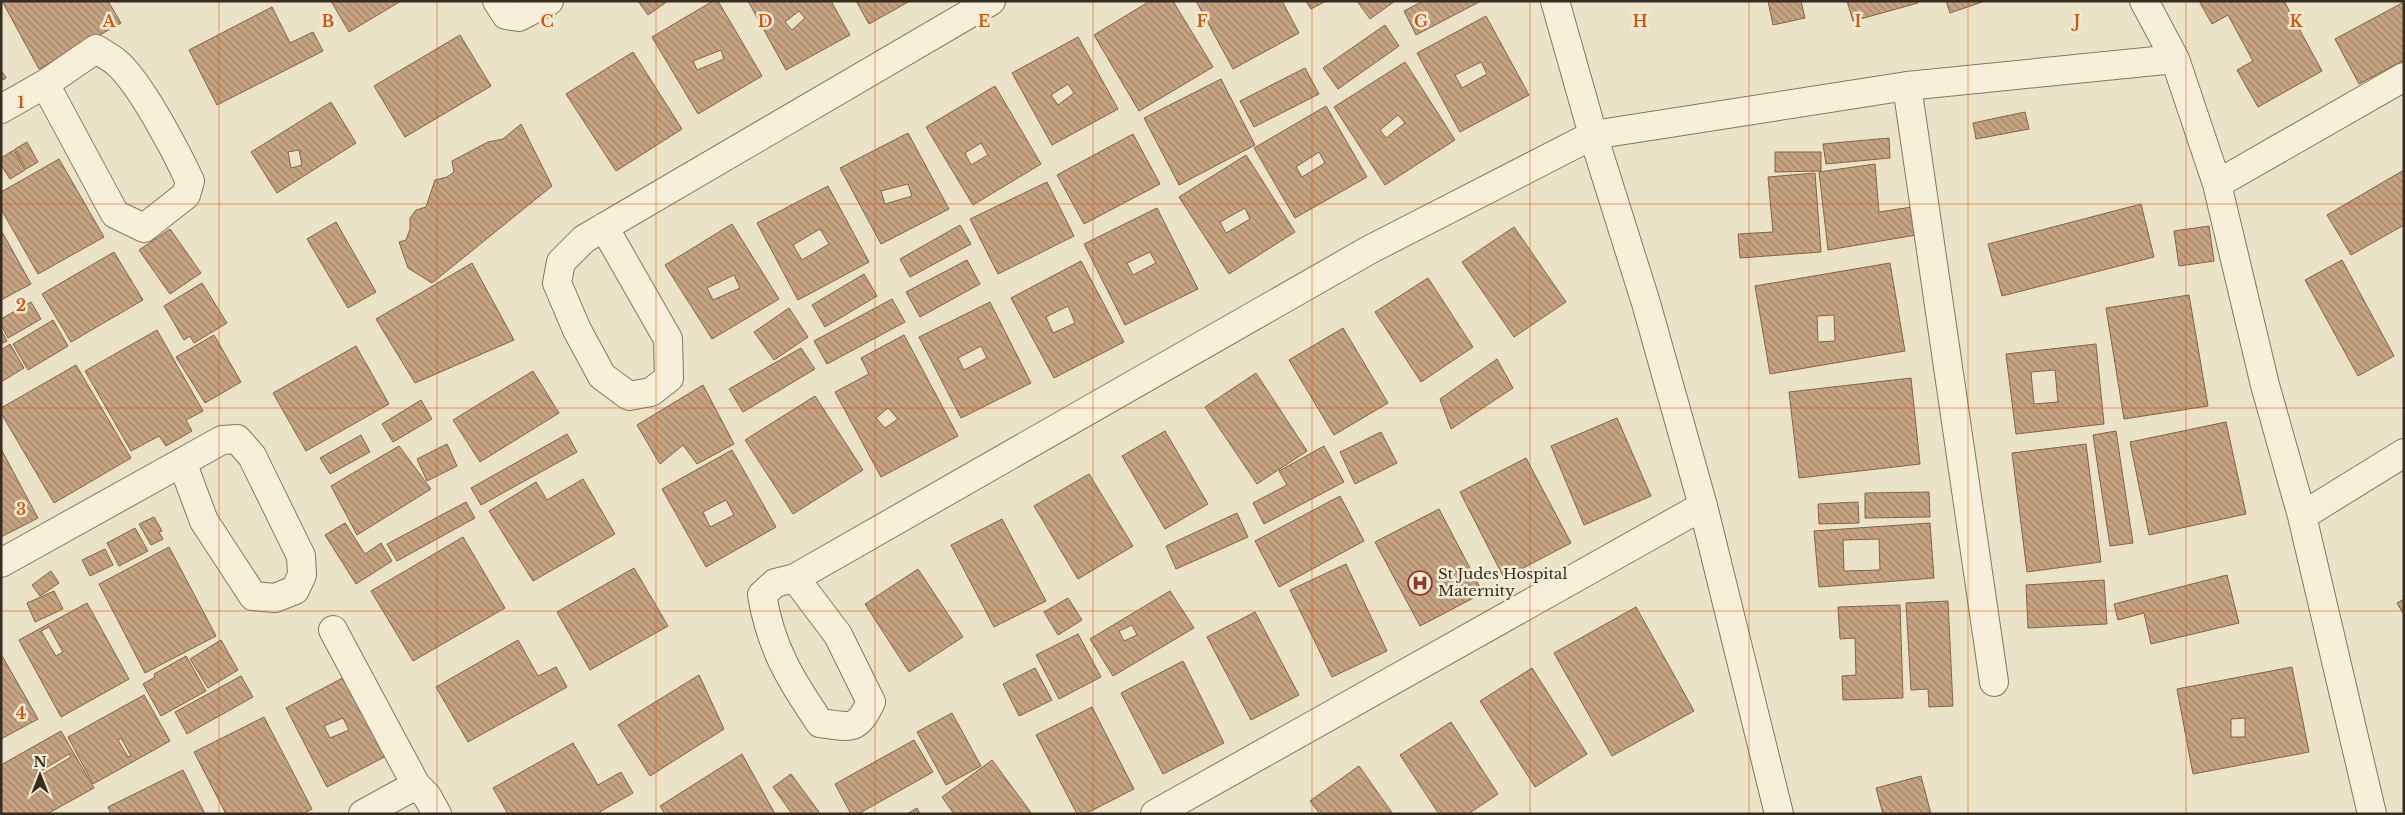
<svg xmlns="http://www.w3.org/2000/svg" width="2405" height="815" viewBox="0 0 2405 815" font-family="'Libre Baskerville',serif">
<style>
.building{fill:url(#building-back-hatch);stroke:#836346;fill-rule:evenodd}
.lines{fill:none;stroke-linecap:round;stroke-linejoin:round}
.street-casing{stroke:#86765e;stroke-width:30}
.street{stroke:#f6f0db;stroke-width:28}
.grid{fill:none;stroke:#d6550e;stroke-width:1;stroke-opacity:0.55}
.labels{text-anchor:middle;stroke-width:5;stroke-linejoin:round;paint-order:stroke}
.poi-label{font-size:15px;fill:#372d21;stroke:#f3edd7;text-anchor:start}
.grid-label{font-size:16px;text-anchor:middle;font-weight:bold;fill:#d6550e;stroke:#f3edd7;stroke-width:5;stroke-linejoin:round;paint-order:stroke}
</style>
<defs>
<pattern id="building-back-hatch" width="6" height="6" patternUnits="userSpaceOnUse" patternTransform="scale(1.25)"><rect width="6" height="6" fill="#c6a381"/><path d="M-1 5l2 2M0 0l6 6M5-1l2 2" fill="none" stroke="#a28569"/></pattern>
</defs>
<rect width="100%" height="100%" fill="#ebe3c8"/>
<!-- building -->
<path class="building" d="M2,1h106l13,22 -82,46z
M331,1h70l-52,31z
M638,1h30l-20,14z
M713,1h5l44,75 -64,38 -46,-77zM721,50l3,9 -27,11 -4,-9z
M748,1h83l19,34 -64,35zM799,11l6,7 -13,12 -7,-8z
M856,1h54l-41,23z
M1150,1h23l40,66 -74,44 -45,-76z
M1196,1h86l17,32 -66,36z
M1306,1h20l-15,8z
M1357,1h38l-25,18z
M1423,1h58l-65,34 -12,-24z
M1768,1h33l4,17 -32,7z
M1847,1h70l1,2 -65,18z
M1946,1h39l-35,12z
M2199,1h85l38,70 -64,36 -21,-37 16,-9 -25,-46 -16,9z
M2404,2v58l-45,24 -24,-45z
M272,7l18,36 23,-11 10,19 -106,54 -28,-55z
M1486,16l43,79 -69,37 -43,-79zM1481,62l6,12 -25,14 -7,-13z
M1385,25l14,21 -61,43 -15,-21z
M460,35l31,51 -86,51 -31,-51z
M1078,37l40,72 -66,36 -40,-72zM1068,84l6,9 -16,12 -7,-10z
M633,52l49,77 -66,42 -50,-77z
M1405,62l50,78 -70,45 -51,-78zM1398,115l7,8 -19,15 -6,-8z
M1305,68l14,26 -65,33 -14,-26z
M1,70l5,8 -5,3z
M1221,79l34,66 -76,40 -35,-67z
M995,86l46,78 -68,41 -47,-78zM981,143l7,12 -17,10 -6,-12z
M331,102l25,41 -79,50 -26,-41zM299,150l3,15 -11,3 -3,-16z
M1326,106l41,71 -72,41 -41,-70zM1319,152l6,11 -23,14 -6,-10z
M2025,112l4,17 -53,10 -3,-16z
M521,124l31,62 -120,97 -24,-15 -9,-26 7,-2 4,-11v-11l6,-8 10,-3 9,-27 12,-3 7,-5 -2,-11 36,-19 15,-3z
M908,133l41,76 -68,35 -41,-76zM908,184l4,12 -27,8 -4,-13z
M1133,134l27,50 -76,40 -27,-49z
M1889,138l1,20 -64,6 -3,-20z
M27,142l11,20 -12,7 -11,-20z
M14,150l11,20 -15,9 -9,-14v-7z
M1775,152h46v19l-46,1z
M1246,155l49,77 -66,42 -50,-77zM1245,208l5,11 -24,14 -6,-11z
M59,159l45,78 -66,37 -37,-65v-17z
M1875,164l4,48 33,-5 4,28 -88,15 -9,-78z
M2404,170v55l-53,30 -24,-40z
M1815,173l6,79 -81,6 -2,-24 35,-2 -5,-55z
M1047,182l27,54 -76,38 -28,-55z
M828,186l41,76 -71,38 -41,-77zM820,229l9,15 -27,16 -9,-15z
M2141,204l13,53 -152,39 -14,-52z
M1157,208l41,81 -73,36 -41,-81zM1150,252l6,11 -23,12 -6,-12z
M336,222l40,70 -28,16 -41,-69z
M732,224l47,75 -67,40 -47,-74zM734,275l6,13 -27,12 -6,-12z
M960,225l11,19 -61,33 -10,-18z
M2209,226l5,35 -35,5 -5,-35z
M1514,227l52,75 -52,35 -52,-75z
M170,229l31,44 -31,21 -31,-44z
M1,230l30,54 -30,16z
M114,252l29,48 -72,42 -29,-48z
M967,260l13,24 -60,33 -14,-25z
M2342,260l52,96 -36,20 -53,-96z
M1081,261l43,81 -70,36 -43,-80zM1068,306l7,17 -22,10 -7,-16z
M472,263l42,77 -99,43 -39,-64z
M1890,263l15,88 -135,23 -15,-88zM1834,315l1,26 -17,1 -1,-26z
M864,274l13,22 -52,31 -13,-22z
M1428,278l45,69 -52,35 -46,-70z
M202,283l25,40 -33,20 -4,-7 -6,4 -20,-34z
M2189,295l19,111 -84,13 -18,-111z
M892,299l13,23 -78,42 -13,-23z
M31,302l10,17 -33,19 -7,-13v-6z
M990,302l41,81 -70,35 -42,-81zM981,346l6,12 -23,12 -6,-12z
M789,308l19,29 -34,23 -20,-28z
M53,320l15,26 -40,24 -15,-26z
M1343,328l45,75 -54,32 -45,-75z
M1,330l6,11 -6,3z
M157,330l46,81 -17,9 6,11 -26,15 -7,-10 -28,15 -46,-80z
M214,335l27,47 -36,21 -29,-46z
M904,335l54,101 -77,41 -46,-85 34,-18 -8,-16zM888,408l10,11 -13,9 -9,-10z
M10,344l14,24 -23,14v-32z
M2096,344l8,80 -88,10 -10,-80zM2055,370l3,32 -24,2 -3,-32z
M356,346l33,58 -83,47 -33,-58z
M801,348l14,21 -72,43 -14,-23z
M1497,359l16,29 -62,41 -11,-30z
M76,365l55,93 -77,45 -53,-90v-5z
M533,371l26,42 -79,49 -27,-42z
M1256,373l51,78 -50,33 -52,-77z
M1911,378l9,86 -121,14 -10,-86z
M703,385l31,59 -37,20 -14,-19 -23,19 -23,-39z
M815,396l48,74 -70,44 -48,-74z
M421,400l11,19 -39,23 -11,-18z
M1617,418l34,78 -67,29 -33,-79z
M2226,422l20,92 -97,21 -19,-93z
M1165,431l43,73 -43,25 -43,-73z
M2116,431l17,112 -23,3 -17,-111z
M1381,432l16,31 -42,21 -15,-32z
M567,434l10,18 -96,53 -10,-17z
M361,435l9,17 -40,22 -10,-16z
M447,444l10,22 -30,15 -10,-22z
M2086,444l15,118 -74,10 -15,-119z
M399,446l32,43 -74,46 -26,-49z
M1324,446l20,36 -80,42 -11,-21 34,-18 -8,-14z
M1,449l37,69 -37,19z
M732,450l44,77 -70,40 -44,-78zM726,500l8,15 -24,12 -7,-15z
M1526,458l45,85 -67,35 -44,-86z
M1089,474l44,72 -55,33 -44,-73z
M583,479l32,55 -82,47 -44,-70 47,-29 11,18z
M1929,492l1,25 -65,1v-25z
M1340,496l24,45 -85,46 -24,-46z
M466,502l9,16 -78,43 -10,-17z
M1858,502l1,21 -40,1 -1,-20z
M1439,509l44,84 -63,33 -45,-84z
M1237,513l11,24 -72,32 -10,-23z
M154,517l8,14 -3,1 4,7 -12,6 -12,-21z
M1002,519l44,82 -52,26 -43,-82z
M345,523l20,31 16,-11 11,18 -36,23 -31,-49z
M1930,523l4,55 -115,9 -5,-56zM1879,539l1,31 -36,1 -1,-31z
M135,528l13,23 -29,15 -12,-23z
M463,537l42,71 -92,53 -42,-70z
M169,547l47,89 -71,37 -46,-89z
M105,549l8,16 -23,11 -8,-16z
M1346,564l41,87 -55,26 -42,-87z
M634,568l34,58 -78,44 -33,-58z
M918,569l45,68 -54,35 -44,-68z
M51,571l8,12 -19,13 -8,-11z
M2227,575l12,48 -88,21 -7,-31 -26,7 -4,-16z
M2104,580l3,44 -79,4 -2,-43z
M54,591l9,18 -28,13 -8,-19z
M1170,591l24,37 -81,48 -23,-37zM1132,625l5,10 -13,6 -5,-10z
M1068,598l14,22 -24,15 -14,-23z
M2404,599v16l-7,-12z
M1948,601l5,105 -24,1 -1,-18 -17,1 -5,-87z
M87,603l42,76 -68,38 -42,-77zM49,627l14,25 -7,4 -15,-25z
M1900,605l3,93 -60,2 -1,-24 14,-1 -1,-37 -15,1 -2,-32z
M1636,607l58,104 -82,45 -58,-103z
M1255,612l44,83 -48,25 -44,-83z
M1078,634l23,43 -42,22 -23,-44z
M221,640l17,30 -30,18 -18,-29z
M518,640l20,36 18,-9 11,20 -99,55 -32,-55z
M1,654l37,65 -37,20z
M186,656l20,35 -45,25 -18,-32 12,-7 -1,-3z
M1183,661l41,82 -61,31 -42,-81z
M2292,667l17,85 -116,22 -16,-85zM2245,718v19h-14v-18z
M1035,668l17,32 -33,16 -16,-32z
M1532,668l55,86 -52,33 -55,-86z
M352,673l42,79 -67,35 -41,-79zM343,718l6,12 -19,8 -6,-12z
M699,675l25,54 -74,47 -32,-51z
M241,676l12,21 -66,37 -12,-22z
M144,695l26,46 -77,43 -25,-47zM121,738l10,18 -3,1 -10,-17z
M1092,707l42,82 -49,25h-8l-41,-79z
M952,713l29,53 -35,19 -29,-53z
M264,717l48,92 -9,5h-77l-32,-62z
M1451,722l47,72 -30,20h-29l-39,-59z
M61,731l33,57 -47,26h-46v-49zM69,754l2,3 -33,20 -2,-3z
M914,740l19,32 -75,42h-7l-16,-30z
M573,743l25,42 23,-13 12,21 -37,21h-88l-15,-26z
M742,754l33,60h-110l-5,-8z
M992,760l40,54h-78l-12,-17z
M1359,766l34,48h-73l-10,-13z
M183,770l22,44h-94l-3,-7z
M791,774l28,38 -2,2h-25l-19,-27z
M1921,776l10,38h-48l-7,-26z
M917,808l3,6h-13z"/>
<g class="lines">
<!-- street casing -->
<g class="street-casing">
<path id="street" d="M497,1l9,14 13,2 30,-16
M1555,1l38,134 53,168 57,203 76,308
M2144,1l31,58 42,125 48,201 37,131 70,298
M1907,86l87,596
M1,109l44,-25 51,-35c6,4 14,8 20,13 24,20 60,89 74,119l-4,14 -42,33 -29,-14 -70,-130
M2217,184l187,-107
M604,227l64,112 1,39 -18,14 -22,4 -27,-20 -25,-46 -20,-47 4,-21 23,-23 407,-238
M2302,516l102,-63
M1,563l221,-123 15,-1 15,17 49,100 1,19 -7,15 -20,8 -22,-2 -49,-75 -22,-59
M795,578l43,57 33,67c-15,30 -20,25 -51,21 -30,-44 -49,-75 -58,-128l13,-12 20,-5 574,-328 224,-115 314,-49 268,-27
M333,630l83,155
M363,814l53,-29 11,11 10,18
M1155,814l548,-308"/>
</g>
<!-- street -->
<use href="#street" class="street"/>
</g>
<!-- grid -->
<path class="grid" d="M219,1v813M437,1v813M656,1v813M875,1v813M1093,1v813M1312,1v813M1530,1v813M1749,1v813M1968,1v813M2186,1v813M1,204h2403M1,408h2403M1,611h2403"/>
<!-- icons -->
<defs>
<g id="hospital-ring" transform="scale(1.25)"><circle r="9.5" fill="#f3edd7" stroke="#903933" stroke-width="1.5"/><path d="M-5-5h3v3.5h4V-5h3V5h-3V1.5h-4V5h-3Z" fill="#903933"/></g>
</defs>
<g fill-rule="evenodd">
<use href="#hospital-ring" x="1420" y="583"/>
</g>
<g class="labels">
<!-- poi labels -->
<g class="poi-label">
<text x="1438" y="579">St Judes Hospital<tspan x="1438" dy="17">Maternity</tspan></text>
</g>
</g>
<g class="grid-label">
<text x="109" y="27">A</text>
<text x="328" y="27">B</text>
<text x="547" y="27">C</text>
<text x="765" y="27">D</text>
<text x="984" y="27">E</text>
<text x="1202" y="27">F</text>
<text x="1421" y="27">G</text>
<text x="1640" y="27">H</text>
<text x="1858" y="27">I</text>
<text x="2077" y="27">J</text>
<text x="2296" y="27">K</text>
<text x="21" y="108">1</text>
<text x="21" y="311">2</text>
<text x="21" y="515">3</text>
<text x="21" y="719">4</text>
</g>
<!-- border -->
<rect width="2405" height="815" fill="none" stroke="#372d21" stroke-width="5"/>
<!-- north arrow -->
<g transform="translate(40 775)" stroke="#f3edd7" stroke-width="4" paint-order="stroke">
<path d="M0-4L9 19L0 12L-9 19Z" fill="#372d21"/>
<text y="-8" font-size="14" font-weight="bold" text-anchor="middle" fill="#372d21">N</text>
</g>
</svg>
